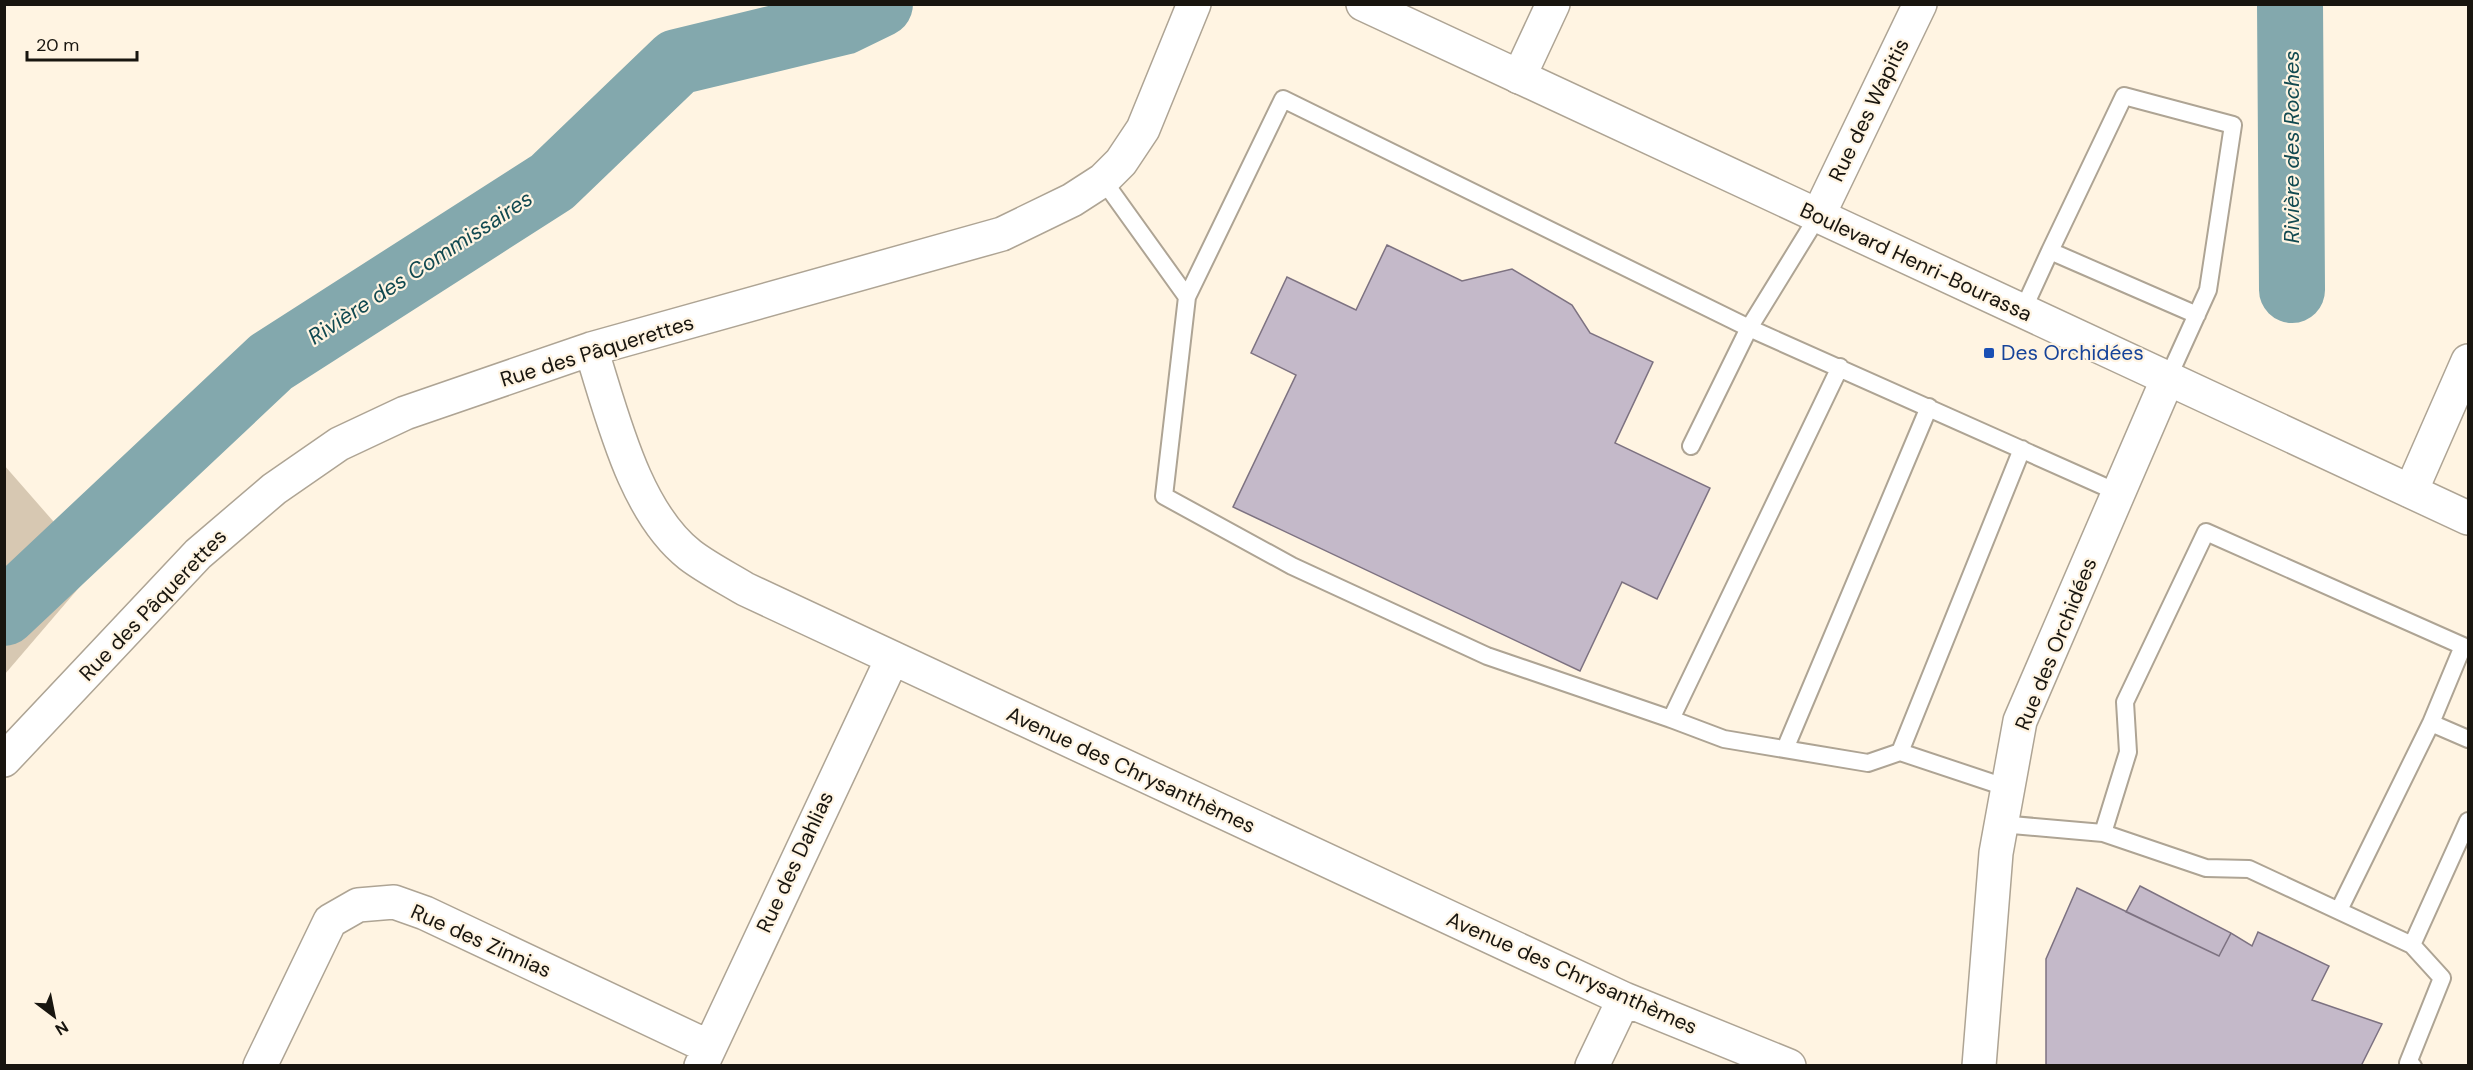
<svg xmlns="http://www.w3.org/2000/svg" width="2473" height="1070" viewBox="0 0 2473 1070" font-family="'DM Sans',sans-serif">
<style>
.green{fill:#d7c8b2}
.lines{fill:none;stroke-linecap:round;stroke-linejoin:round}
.river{stroke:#83a8ad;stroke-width:66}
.building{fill:#c4b9c9;stroke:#7d7281;stroke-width:1.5}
.lane-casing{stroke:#aea494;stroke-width:20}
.street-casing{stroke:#aea494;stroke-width:36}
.secondary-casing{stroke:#aea494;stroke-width:36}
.lane{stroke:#fff;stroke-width:16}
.street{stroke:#fff;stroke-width:33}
.secondary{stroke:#fff;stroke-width:33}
.transit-dot{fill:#1a4fb4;stroke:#fff4e2;stroke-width:2}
.labels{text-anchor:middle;stroke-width:4.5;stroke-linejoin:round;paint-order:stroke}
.street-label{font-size:21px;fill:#18150f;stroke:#fff4e2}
.transit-label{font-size:21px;fill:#164399;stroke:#fff4e2;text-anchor:start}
.water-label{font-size:22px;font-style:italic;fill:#114950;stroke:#fff4e2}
</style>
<rect width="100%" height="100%" fill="#fff4e2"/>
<!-- green -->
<path class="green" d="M4,465l91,104 -90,105h-1z"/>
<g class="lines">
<!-- river -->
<path class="river" d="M2290,4l2,286
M4,613l267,-251 281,-180 125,-120 166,-40 37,-18"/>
</g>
<!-- building -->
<path class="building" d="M1387,245l75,36 50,-12 60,36 18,28 63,29 -38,81 95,45 -53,111 -35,-17 -42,89 -347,-164 63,-132 -45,-22 36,-76 69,33z
M2140,886l91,47 -12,23 -93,-44z
M2077,888l142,68 12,-23 21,13 6,-14 71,34 -17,34 70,24 -21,42h-315v-107z"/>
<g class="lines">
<!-- lane casing -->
<g class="lane-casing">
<path id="lane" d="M1103,180l84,117
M1818,216l-69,112 370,165
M2022,312l28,-61
M1840,367l-169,352 53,20 144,24 32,-11
M2168,378l40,-88 25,-165 -109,-29 -74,155 147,64
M1671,719l-184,-63 -195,-90 -128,-70 23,-199 96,-198 466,229 -58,118
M1785,749l144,-342
M2008,788l-108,-36 122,-303
M2001,824l102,9 103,35 43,1 163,76 56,-124
M2103,833l25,-81 -3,-50 81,-170 257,114 -32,77
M2339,910l92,-187 37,16
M2412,945l30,33 -34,85 5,3"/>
</g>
<!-- street casing -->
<g class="street-casing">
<path id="street" d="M1519,77l34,-73
M1818,216l102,-212
M591,349c21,65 43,162 99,206 17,13 37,23 55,34l879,410 165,67
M2411,491l57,-130
M4,760l194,-206 76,-65 65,-45 66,-31 186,-64 411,-115 70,-34 31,-20 18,-18 22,-33 51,-125
M260,1066l70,-145 28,-16 36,-3 31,11 284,134
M701,1066l191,-407
M1592,1066l32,-67
M1979,1066l17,-213 24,-132 148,-343"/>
</g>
<!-- secondary casing -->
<g class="secondary-casing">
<path id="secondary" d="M1363,4l1105,514"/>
</g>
<!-- lane -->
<use href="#lane" class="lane"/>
<!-- street -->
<use href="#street" class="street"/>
<!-- secondary -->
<use href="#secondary" class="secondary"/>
</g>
<!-- markers -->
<rect class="transit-dot" x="1983" y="347" width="12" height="12" rx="3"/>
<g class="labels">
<!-- street labels -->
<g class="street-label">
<text transform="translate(1869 110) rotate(-64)" y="7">Rue des Wapitis</text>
<text transform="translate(1916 262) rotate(25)" y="7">Boulevard Henri-Bourassa</text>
<text transform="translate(597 351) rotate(-17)" y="7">Rue des Pâquerettes</text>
<text transform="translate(153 605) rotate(-46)" y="7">Rue des Pâquerettes</text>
<text transform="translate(2056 644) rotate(-68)" y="7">Rue des Orchidées</text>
<text transform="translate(1131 770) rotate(25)" y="7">Avenue des Chrysanthèmes</text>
<text transform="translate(795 862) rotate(-65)" y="7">Rue des Dahlias</text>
<text transform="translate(481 941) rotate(24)" y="7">Rue des Zinnias</text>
<text transform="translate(1572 973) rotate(24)" y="7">Avenue des Chrysanthèmes</text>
</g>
<!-- transit labels -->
<g class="transit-label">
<text x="2001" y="360">Des Orchidées</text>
</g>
<!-- water labels -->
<g class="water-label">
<text transform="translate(2291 147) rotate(-90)" y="8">Rivière des Roches</text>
<text transform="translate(420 267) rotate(-33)" y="8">Rivière des Commissaires</text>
</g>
</g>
<!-- border -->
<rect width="2473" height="1070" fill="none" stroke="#18150f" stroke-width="12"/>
<!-- north arrow -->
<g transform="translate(54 1016) rotate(148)" stroke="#fff4e2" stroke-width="4.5" paint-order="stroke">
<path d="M0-4.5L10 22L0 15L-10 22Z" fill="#18150f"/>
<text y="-9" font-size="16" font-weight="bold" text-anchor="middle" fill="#18150f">N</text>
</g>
<!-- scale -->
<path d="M27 51v9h110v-9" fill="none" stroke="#18150f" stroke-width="3"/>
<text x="36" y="51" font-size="18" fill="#18150f" stroke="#fff4e2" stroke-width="4.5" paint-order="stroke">20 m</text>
</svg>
